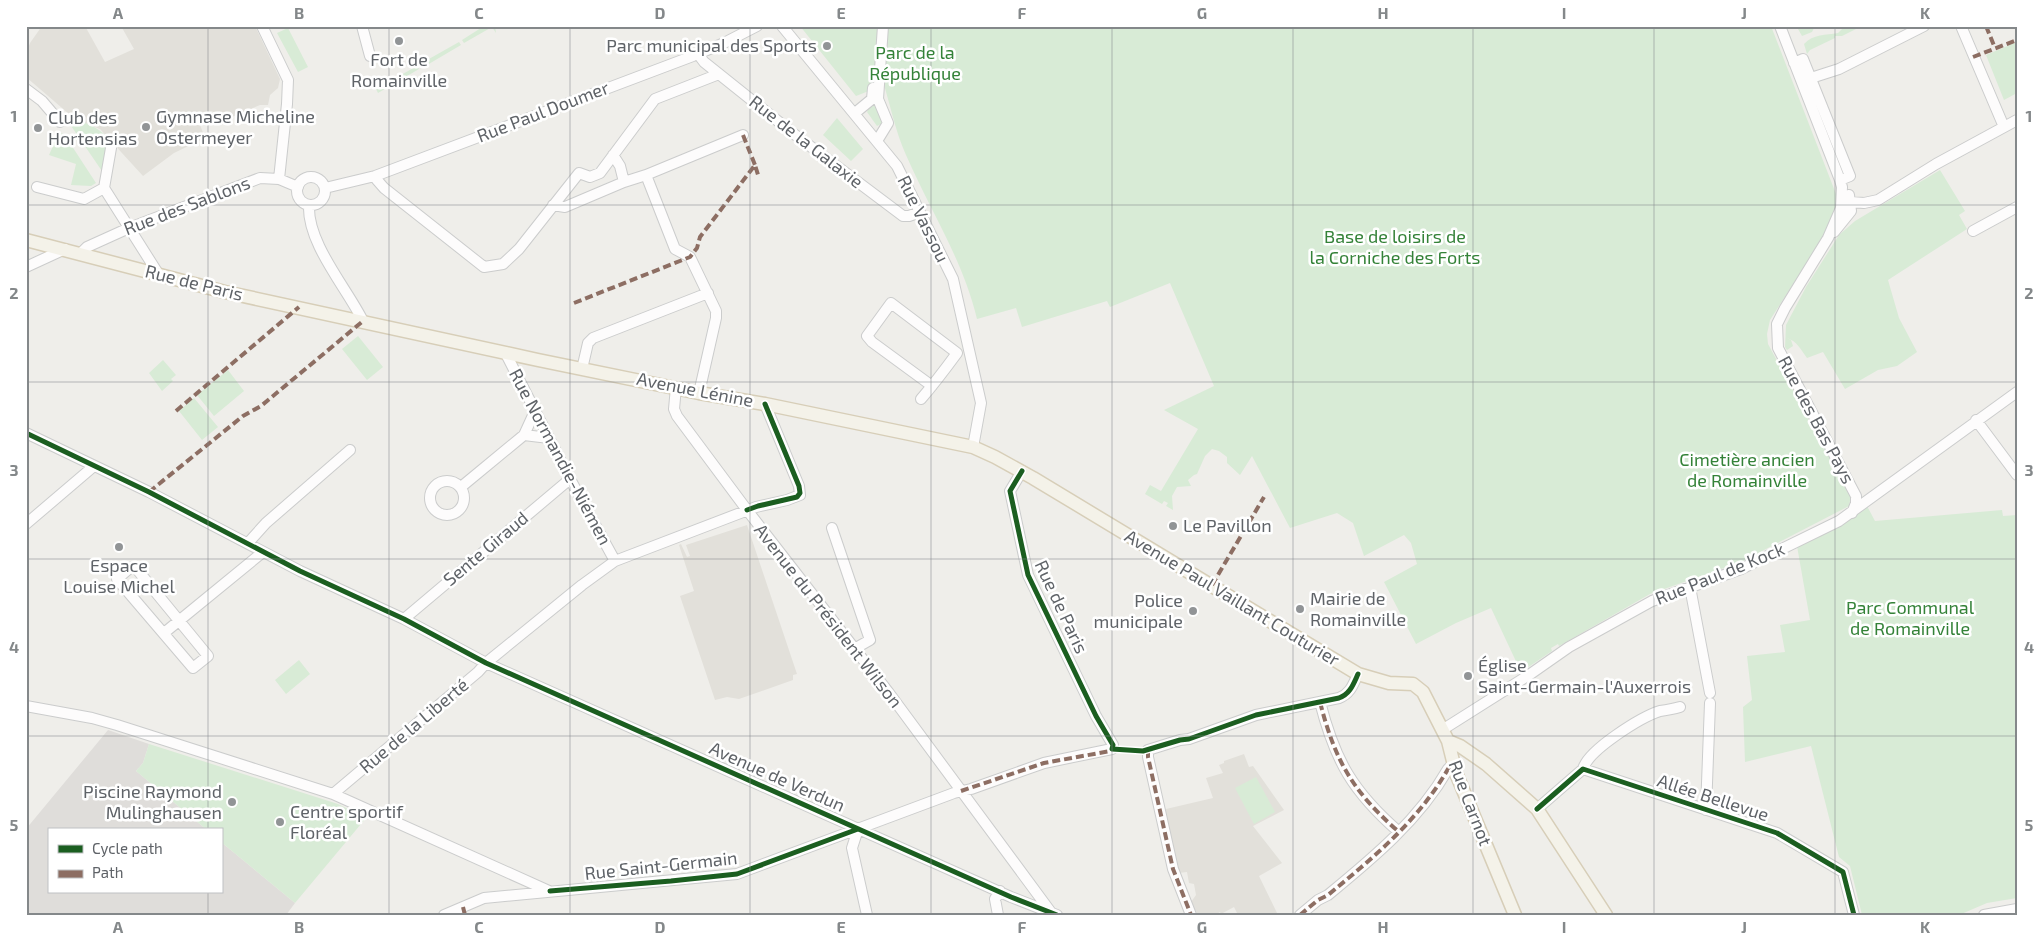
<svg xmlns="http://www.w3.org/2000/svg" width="2043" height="941" viewBox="0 0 2043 941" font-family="'Exo 2',sans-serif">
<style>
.industrial{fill:#dfddda}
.education{fill:#e2e0da}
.green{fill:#d8ebd6}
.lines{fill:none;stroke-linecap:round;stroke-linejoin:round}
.minor-casing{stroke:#cbcccc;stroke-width:12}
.major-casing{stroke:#d7ceb8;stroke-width:15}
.minor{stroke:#fdfcfc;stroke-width:10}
.major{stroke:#f4f2e9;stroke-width:12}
.quiet{stroke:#8d6e63;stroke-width:4;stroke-dasharray:8 4;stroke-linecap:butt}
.cycleway-casing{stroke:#fff;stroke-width:8}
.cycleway{stroke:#1b5e20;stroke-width:5}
.grid{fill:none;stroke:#84888a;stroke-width:1;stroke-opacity:0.55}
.poi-dot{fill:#919496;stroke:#fff;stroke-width:2}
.labels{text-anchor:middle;stroke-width:5;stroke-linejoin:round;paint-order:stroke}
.poi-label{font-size:18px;fill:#5f6368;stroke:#fff;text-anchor:start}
.park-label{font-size:18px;fill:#348238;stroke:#fff}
.street-label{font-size:18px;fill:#5f6368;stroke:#fff}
.neatline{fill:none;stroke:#84888a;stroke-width:2}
.grid-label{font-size:16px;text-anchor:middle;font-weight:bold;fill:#84888a}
</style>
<rect width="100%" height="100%" fill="#efeeea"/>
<!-- industrial -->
<path class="industrial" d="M108,730l41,14 -6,19 -7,8 71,59h-158v62h172v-50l74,61 -9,12h-260v-86z"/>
<!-- education -->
<path class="education" d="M42,26h43l20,36 29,-13 -13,-23h134l25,53 -2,9 -8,7 -2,10h-8l-30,13 -19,-7 -14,6 8,21 -31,15 -31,23 -43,-47 -24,-9 -50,-43v-23l4,-11z
M747,525l50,149 -4,1v5l-54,19 -12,-2 -12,3 -35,-104 14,-5 -15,-46 2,-1 6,13 3,-1 -4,-11z
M1244,754l5,13 4,-1 31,44 -31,16 29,37 -23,13 19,39h-40l-4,-8 -13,7 -1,-2 -5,3h-17l-7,-13 5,-7 -2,-11 -5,-1 -2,-11 -8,1 -2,-3 -12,-56 1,-5 47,-11 -7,-20 17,-5 -4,-8 5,-2v-2z"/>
<!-- green -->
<path class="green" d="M484,26h11l1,7 -4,-6 -28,16 -2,-3z
M800,26h971l65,168v19l-12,23 -54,84 -3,14 1,10 65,120 -3,2 2,4 3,-2 16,28 -2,10 -108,56 -91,32 -91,52 -1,-2 -7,4 1,3 -31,21 -30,-64 -35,15 -40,21 -32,-62 33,-18 -6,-21 -7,-8 -40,21 -11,-33 -16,-10 -47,15 -38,-72 -12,19 -13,-12v-6l-8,-6 -7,-2 -7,7 -8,18 -3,1 -6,5 3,6 -14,1 -5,9 1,14 -7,-4 2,-3 -4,-2 -2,3 -17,-10 5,-9 11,6 37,-62 -34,-19 50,-24 -44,-103 -60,24 -3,-6 -85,26 -6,-19 -39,11c-14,-59 -47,-109 -71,-164 -10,-22 -15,-47 -22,-70l-28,11z
M1804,26h11l-3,6 -10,4 -4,-7z
M1845,26h17l-20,10h-7v2l-25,12 -3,4 -3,-10c9,-10 22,-9 34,-11z
M288,28l20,39 -10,5 -21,-39z
M459,42l2,3 -39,23 -2,-4z
M2017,42v51l-13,7 -18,-45z
M417,66l2,3 -41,24 -2,-4z
M875,105l8,18 -6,3 -10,-14 2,-4z
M837,118l26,31 -12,12 -28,-26z
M67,120c17,0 31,7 42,19l-5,35z
M59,133l5,1 32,49 -5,3 -20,-1 5,-21 -27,-9z
M1940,170l25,41 -6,4 8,14 -79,51 11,38 18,34 -20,14 -19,4 -33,19 -22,-37 -16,6c-6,-8 -10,-17 -20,-20l4,2 2,6 -6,4 -2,-3 1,-22 20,-38 33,-52 16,-14z
M358,336l25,31 -16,13 -25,-31z
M163,360l13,15 -5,4 2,2 -11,10 -13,-18z
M228,370l16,21 -30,25 -17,-21z
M194,398l24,29 -16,13 -23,-29z
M1867,506l8,15 127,-11 1,6 14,-1v383l-30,5 -28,12h-97l-12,-49 -11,-9 -28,-111 -66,16 -2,-55 9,-7 -5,-44 38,-4 -5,-27 30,-5 -13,-74 52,-26z
M299,660l11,14 -24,20 -11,-14z
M149,744l189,60 28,14 -71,85 -74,-61v-12h-14l-71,-59 7,-8z
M1256,777l19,35 -21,12 -19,-36z"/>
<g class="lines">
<!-- minor casing -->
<g class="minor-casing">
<path id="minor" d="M262,26l26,54 -1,24 -8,75
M362,26l8,30
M782,26l115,140 56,113 28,124 -8,44
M1780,26l60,154 2,7 -1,21
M1961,26l43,101
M698,54l6,8 90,72 109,82h6l11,-4
M1794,63l9,-4 47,117 -10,4
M1811,78l28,-9 85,-43
M26,89l16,12 18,21
M855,113l17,-14 1,-11
M877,141l11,-18 -10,-24 5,-73
M111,148l-7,40 55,87
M613,155l7,11 4,16 22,-7 29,74 15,8 26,54v7l-17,75
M646,175l97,-40
M375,176l2,4 7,8 100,79 19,-3 16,-15 60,-76 11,4 10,-4 55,-74 64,-25
M297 191a14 14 0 1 1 28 0a14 14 0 1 1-28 0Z
M37,187l47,12 20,-11
M325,188l50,-12 318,-120 31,-13 33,-17
M1851,202l-10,6 -13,30 -43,70 -8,16 1,24 78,148v7l-4,10
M1851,202l13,1 14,-3 58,-36 81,-44
M309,205c-2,38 37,82 54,116
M553,205l12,2 59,-25
M1973,231l44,-24
M1834,232l17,-21 -2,-16
M81,253l6,-6 42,-19 131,-50 19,1 19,8
M26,267l39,-18
M505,352l65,127 45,82
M582,369l6,-26 5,-5 115,-45
M676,387l-2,22 3,7 70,94 142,183 161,218
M921,399c13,-15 25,-31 36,-46l-66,-50 -24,33 5,6 60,44
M1976,420l41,55
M26,433l123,59 151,79 104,48 82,44 525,234 46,18
M524,435l25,3
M430 498a17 17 0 1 1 34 0a17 17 0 1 1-34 0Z
M461,487l63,-52 11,-24
M26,524l68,-58
M832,528l38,112 -16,9
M248,543l18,-20 84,-73
M135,567l73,89 -15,12 -76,-89 13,-11z
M1690,587l20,106
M404,619l166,-140
M164,633l99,-81
M1320,702c15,59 33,90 79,130
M26,706l66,12 25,7 216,69 216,97
M1442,730l87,-55 40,-28 83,-46 89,-32 98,-48 178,-129
M1583,769c5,-19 58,-52 77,-58 7,-1 13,-2 20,-4
M333,794l145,-122 8,-9 96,-78 33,-24 141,-54 31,-7 13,-5 -1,-9 -34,-82
M1537,809l46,-40 194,64 66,39 11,43
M1706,810l4,-107
M858,829l-6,19 15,67
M444,915l40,-17 253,-24 217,-81 17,-4 73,-26 68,-14 1,-4 -17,-29 -68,-141 -18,-84 12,-20
M998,915l-3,-16 5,-8
M1191,915l-18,-46 -25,-112v-7l32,-10 9,-1 67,-24 83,-17c11,-4 14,-13 19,-24
M1300,915l18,-15 10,-5c45,-37 91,-75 120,-126l5,-5
M1984,915l33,-6"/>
</g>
<!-- major casing -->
<g class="major-casing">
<path id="major" d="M26,240l199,52 313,68 161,33 66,11 208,43 22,10 38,21 325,196 31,9 24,1 10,8 25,49 8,32 59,142
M1448,741l12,5 26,18 51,45 69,106"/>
</g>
<!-- minor -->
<use href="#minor" class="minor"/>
<!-- major -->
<use href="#major" class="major"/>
<!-- quiet -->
<path class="quiet" d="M1986,26l9,22
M1973,57l44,-17
M743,135l12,30
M574,303l116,-46 7,-9 3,-11 55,-72 4,13
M176,411l123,-104
M149,492l94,-76 18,-10 102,-85
M1212,585l52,-88
M1320,702c15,59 33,90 79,130
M1148,750v7l25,112 18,46
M961,791l83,-28 72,-13
M463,907l2,8
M1300,915l18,-15 10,-5c45,-37 91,-75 120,-126l5,-5"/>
<!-- cycleway casing -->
<g class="cycleway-casing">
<path id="cycleway" d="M26,433l123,59 151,79 104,48 82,44 525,234 46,18
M1022,471l-12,20 18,84 68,141 17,29 -1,4 31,2 37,-11 9,-1 67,-24 83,-17c11,-4 14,-13 19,-24
M747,510l11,-4 39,-9 3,-4 -1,-7 -34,-82
M1537,809l46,-40 194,64 66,39 11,43
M550,891l121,-10 66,-7 121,-45"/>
</g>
<!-- cycleway -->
<use href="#cycleway" class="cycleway"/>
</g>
<!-- grid -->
<path class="grid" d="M208,26v804M389,26v889M570,26v889M750,26v889M931,26v889M1112,26v889M1293,26v889M1473,26v889M1654,26v889M1835,26v889M26,205h1991M26,382h1991M26,559h1991M26,736h1991M208,892v23"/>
<!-- markers -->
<g class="poi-dot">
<circle cx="399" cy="41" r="5"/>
<circle cx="827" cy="46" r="5"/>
<circle cx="146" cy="127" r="5"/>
<circle cx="38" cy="128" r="5"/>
<circle cx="1173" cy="526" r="5"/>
<circle cx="119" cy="547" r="5"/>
<circle cx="1300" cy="609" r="5"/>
<circle cx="1193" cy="611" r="5"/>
<circle cx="1468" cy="676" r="5"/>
<circle cx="232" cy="802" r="5"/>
<circle cx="280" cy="822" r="5"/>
</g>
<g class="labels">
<!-- poi labels -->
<g class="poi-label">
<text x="817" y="52" text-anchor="end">Parc municipal des Sports</text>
<text x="399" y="66" text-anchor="middle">Fort de<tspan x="399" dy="21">Romainville</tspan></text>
<text x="156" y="123">Gymnase Micheline<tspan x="156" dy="21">Ostermeyer</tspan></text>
<text x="48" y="124">Club des<tspan x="48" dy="21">Hortensias</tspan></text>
<text x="1183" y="532">Le Pavillon</text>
<text x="119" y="572" text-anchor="middle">Espace<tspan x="119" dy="21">Louise Michel</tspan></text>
<text x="1310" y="605">Mairie de<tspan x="1310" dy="21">Romainville</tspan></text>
<text x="1183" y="607" text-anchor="end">Police<tspan x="1183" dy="21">municipale</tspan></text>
<text x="1478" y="672">Église<tspan x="1478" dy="21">Saint-Germain-l'Auxerrois</tspan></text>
<text x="222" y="798" text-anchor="end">Piscine Raymond<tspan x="222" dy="21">Mulinghausen</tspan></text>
<text x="290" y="818">Centre sportif<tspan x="290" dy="21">Floréal</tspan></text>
</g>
<!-- park labels -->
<g class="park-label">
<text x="915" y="59">Parc de la<tspan x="915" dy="21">République</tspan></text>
<text x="1395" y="243">Base de loisirs de<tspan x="1395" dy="21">la Corniche des Forts</tspan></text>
<text x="1747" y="466">Cimetière ancien<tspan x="1747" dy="21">de Romainville</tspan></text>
<text x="1910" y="614">Parc Communal<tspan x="1910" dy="21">de Romainville</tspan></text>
</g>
<!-- street labels -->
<g class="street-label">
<text transform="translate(543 112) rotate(-21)" y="6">Rue Paul Doumer</text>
<text transform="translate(806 142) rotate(38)" y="6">Rue de la Galaxie</text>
<text transform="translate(187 206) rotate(-21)" y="6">Rue des Sablons</text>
<text transform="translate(923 219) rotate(64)" y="6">Rue Vassou</text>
<text transform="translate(194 283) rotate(14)" y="6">Rue de Paris</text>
<text transform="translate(695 390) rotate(11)" y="6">Avenue Lénine</text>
<text transform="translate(1816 420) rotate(62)" y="6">Rue des Bas Pays</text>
<text transform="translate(560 457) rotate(62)" y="6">Rue Normandie-Niémen</text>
<text transform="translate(486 549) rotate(-40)" y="6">Sente Giraud</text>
<text transform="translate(1720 574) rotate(-22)" y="6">Rue Paul de Kock</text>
<text transform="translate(1232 598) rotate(31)" y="6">Avenue Paul Vaillant Couturier</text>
<text transform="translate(1061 607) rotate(65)" y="6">Rue de Paris</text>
<text transform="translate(828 616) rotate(52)" y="6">Avenue du Président Wilson</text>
<text transform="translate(414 726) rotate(-40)" y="6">Rue de la Liberté</text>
<text transform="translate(777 777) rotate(24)" y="6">Avenue de Verdun</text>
<text transform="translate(1713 798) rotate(18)" y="6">Allée Bellevue</text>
<text transform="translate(1470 803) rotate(69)" y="6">Rue Carnot</text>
<text transform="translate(661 866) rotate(-6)" y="6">Rue Saint-Germain</text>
</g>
</g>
<!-- border -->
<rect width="2043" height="941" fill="none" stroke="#ffffff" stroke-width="55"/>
<!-- legend -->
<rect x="48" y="828" width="175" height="65" fill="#ffffff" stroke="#bfc1c3"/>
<rect x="58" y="845" width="25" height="8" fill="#1b5e20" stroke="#bfc1c3"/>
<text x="92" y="854" font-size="15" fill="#5f6368">Cycle path</text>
<rect x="58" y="870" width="25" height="8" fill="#8d6e63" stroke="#bfc1c3"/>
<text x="92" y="878" font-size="15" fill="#5f6368">Path</text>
<rect x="28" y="28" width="1988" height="886" class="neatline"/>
<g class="grid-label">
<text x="118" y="19">A</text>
<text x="299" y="19">B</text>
<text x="479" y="19">C</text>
<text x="660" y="19">D</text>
<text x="841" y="19">E</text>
<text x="1022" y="19">F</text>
<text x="1202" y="19">G</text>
<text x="1383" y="19">H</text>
<text x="1564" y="19">I</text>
<text x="1744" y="19">J</text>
<text x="1925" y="19">K</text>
<text x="14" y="122">1</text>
<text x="2029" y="122">1</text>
<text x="14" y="299">2</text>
<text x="2029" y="299">2</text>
<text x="14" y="476">3</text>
<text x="2029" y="476">3</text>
<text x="14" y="653">4</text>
<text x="2029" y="653">4</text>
<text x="14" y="831">5</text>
<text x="2029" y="831">5</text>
<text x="118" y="933">A</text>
<text x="299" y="933">B</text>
<text x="479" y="933">C</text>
<text x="660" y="933">D</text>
<text x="841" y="933">E</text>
<text x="1022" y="933">F</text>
<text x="1202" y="933">G</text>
<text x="1383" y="933">H</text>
<text x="1564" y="933">I</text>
<text x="1744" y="933">J</text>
<text x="1925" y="933">K</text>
</g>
</svg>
